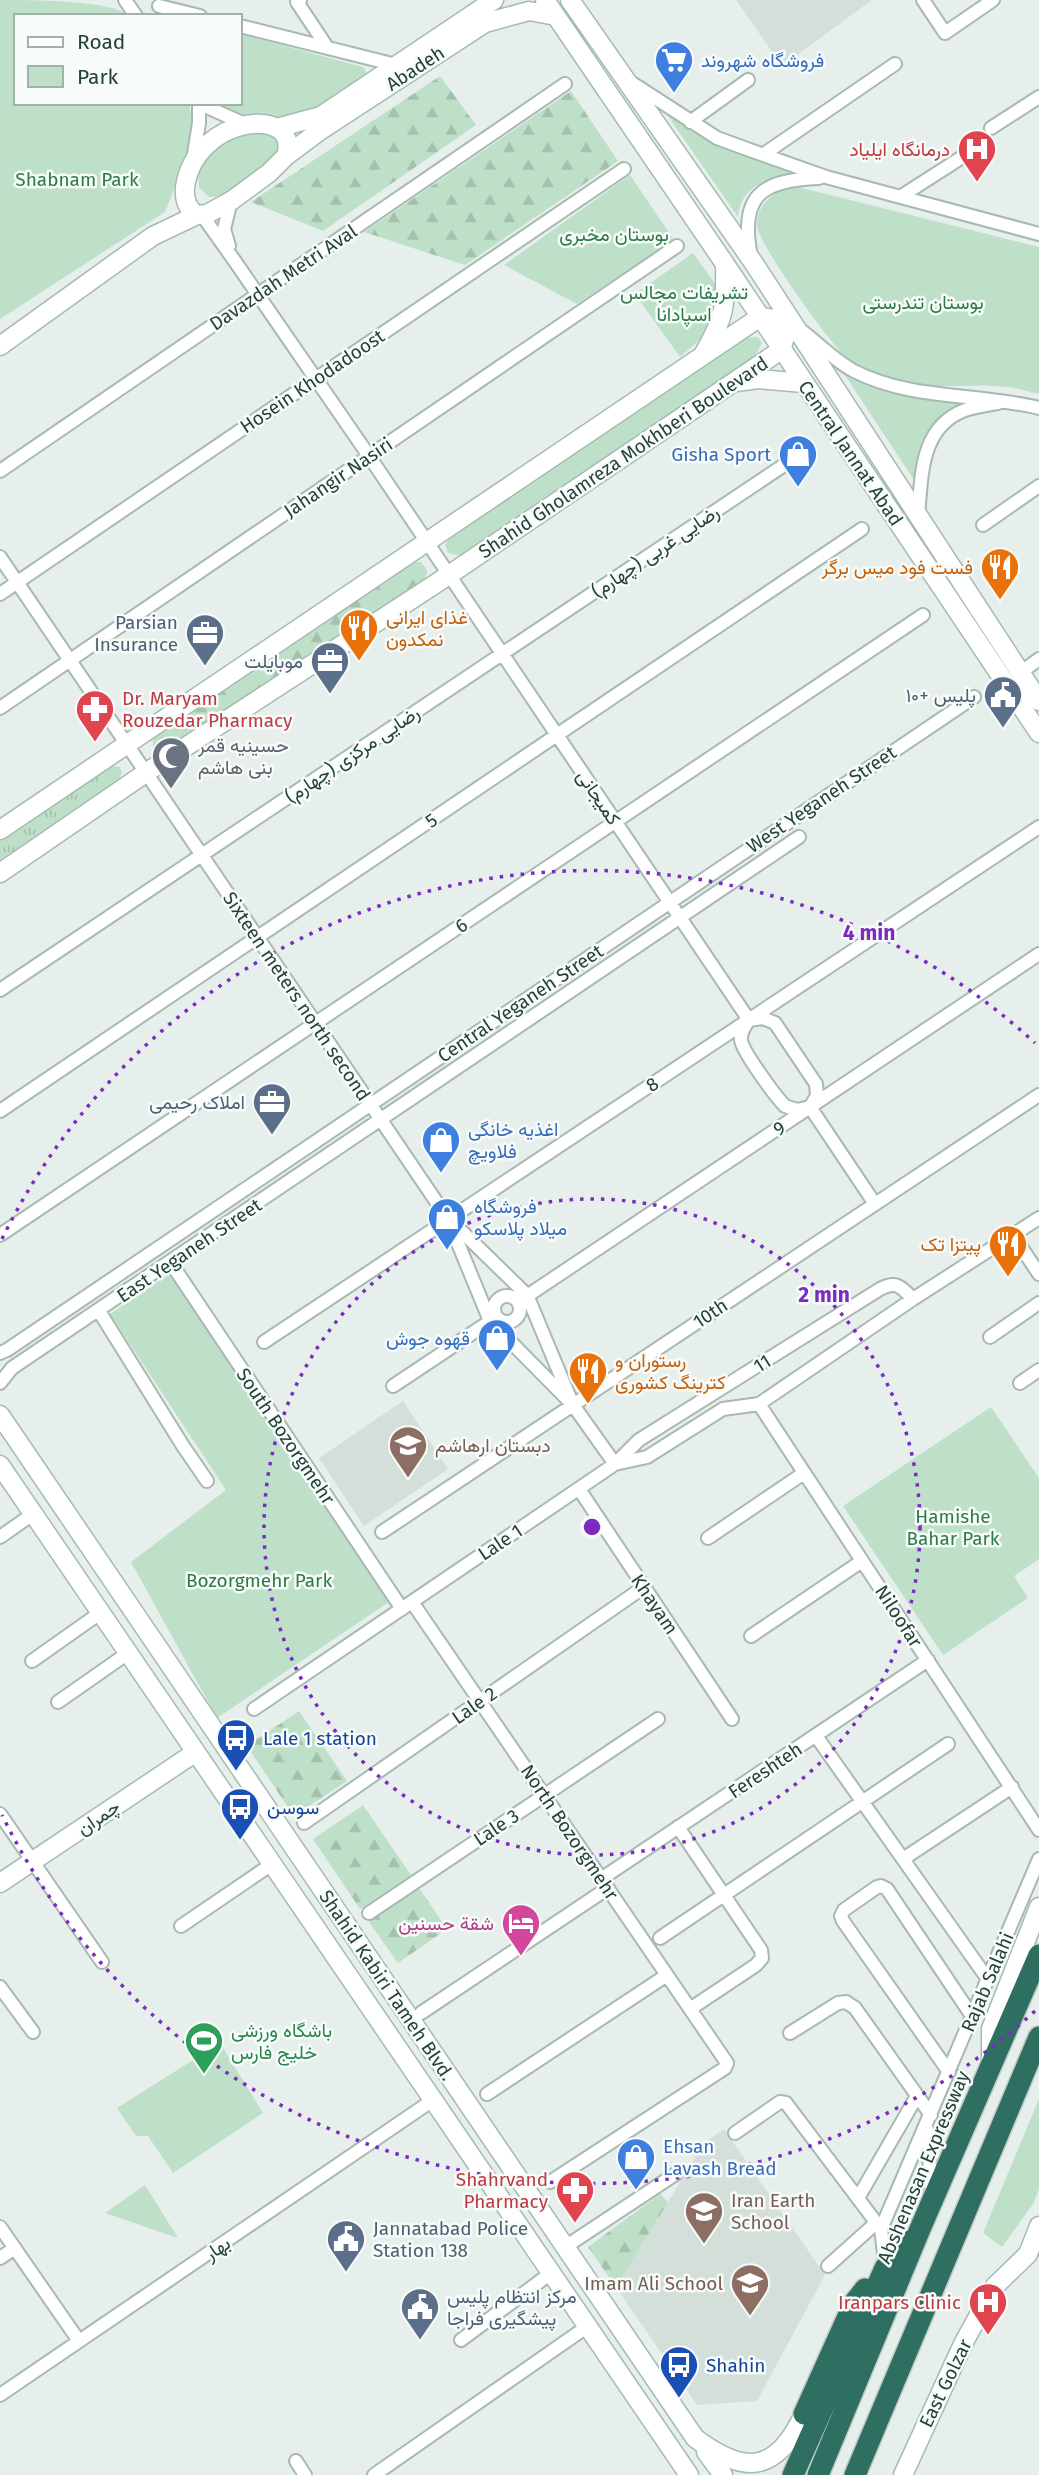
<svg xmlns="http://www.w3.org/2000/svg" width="1039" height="2475" viewBox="0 0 1039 2475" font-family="'Fira Sans',Vazirmatn,sans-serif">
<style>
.built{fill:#d4dfda}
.grass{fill:url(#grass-tufts)}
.forest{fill:url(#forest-firs)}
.green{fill:#bfe0c8}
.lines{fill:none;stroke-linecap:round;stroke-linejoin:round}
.street-casing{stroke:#a8b8b2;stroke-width:16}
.secondary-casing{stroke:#a4bbb3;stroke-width:21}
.highway-casing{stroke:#c2cac8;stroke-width:24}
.street{stroke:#fff;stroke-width:12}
.secondary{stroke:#fff;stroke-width:18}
.highway{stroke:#2f6f62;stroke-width:21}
.ring{fill:none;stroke:#7b2cbf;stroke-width:3.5;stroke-dasharray:3.5 7}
.labels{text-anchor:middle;stroke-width:5;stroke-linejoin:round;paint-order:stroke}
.shop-label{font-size:19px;fill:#366cbe;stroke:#f7fbf9;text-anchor:start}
.street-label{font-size:19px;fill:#24423a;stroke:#f7fbf9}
.health-label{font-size:19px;fill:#be3a42;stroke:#f7fbf9;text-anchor:end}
.park-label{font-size:19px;fill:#2d7a4b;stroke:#f7fbf9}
.food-label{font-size:19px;fill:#c56008;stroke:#f7fbf9;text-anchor:end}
.service-label{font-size:19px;fill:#4e5e75;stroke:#f7fbf9;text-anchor:end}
.worship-label{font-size:19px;fill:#5b616d;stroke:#f7fbf9;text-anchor:start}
.education-label{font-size:19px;fill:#785e54;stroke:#f7fbf9;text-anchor:start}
.transit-label{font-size:19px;fill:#164399;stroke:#f7fbf9;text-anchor:start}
.hotel-label{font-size:19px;fill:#b23c85;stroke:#f7fbf9;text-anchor:end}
.leisure-label{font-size:19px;fill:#27864d;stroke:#f7fbf9;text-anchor:start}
.centre{fill:#7b2cbf;stroke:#f7fbf9;stroke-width:3.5}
.ring-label{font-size:21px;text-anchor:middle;font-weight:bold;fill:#7b2cbf;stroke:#f7fbf9;stroke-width:5;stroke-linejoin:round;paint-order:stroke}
</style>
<defs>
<pattern id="grass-tufts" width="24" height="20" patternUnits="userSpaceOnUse" patternTransform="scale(1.75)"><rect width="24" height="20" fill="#bfe0c8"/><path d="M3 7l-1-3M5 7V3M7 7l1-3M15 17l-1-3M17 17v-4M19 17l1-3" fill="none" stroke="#a4c1ad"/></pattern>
<pattern id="forest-firs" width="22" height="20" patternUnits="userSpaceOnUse" patternTransform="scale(1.75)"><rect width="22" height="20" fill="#bfe0c8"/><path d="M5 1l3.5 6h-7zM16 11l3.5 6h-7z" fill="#a4c1ad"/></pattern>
</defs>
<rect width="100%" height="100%" fill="#e6efeb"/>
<!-- built -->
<path class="built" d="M736,0h136l-90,66z
M403,1401l45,68 -84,57 -45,-68z
M724,2129l101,146 -68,126 -60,4 -81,-118 88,-144z"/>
<!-- grass -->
<path class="grass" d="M113,766l7,1 2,5 -6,14 -116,78v-24z"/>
<!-- forest -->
<path class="forest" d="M440,76l36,49 -153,106 -72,-29z
M571,91l47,70 -153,104 -101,-33z
M412,562h9l6,8 -2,10 -11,9 -249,164 -12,-7v-7l5,-6z
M299,1711l48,70 -53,35 -47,-70z
M363,1805l48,70 -51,34 -47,-70z
M419,1888l28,41 -49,34 -29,-41z
M660,2194l8,8 -52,85 -28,-40z"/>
<!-- green -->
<path class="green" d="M0,0c28,0 114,0 129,16h-113v87h173l4,24 -4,26 -24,59 -165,107z
M240,34l123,33 5,8c-18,13 -35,28 -54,39 -30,17 -73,5 -101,-11h27z
M663,109c43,33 86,51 138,62 -28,7 -60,11 -63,46z
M265,128l20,18c-16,17 -51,52 -76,51l-10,-9 -1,-14 5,-12 23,-26z
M630,175l44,65 -97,64 -73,-39z
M794,186l245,61v147c-10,-2 -21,-6 -31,-7 -27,-3 -54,0 -81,-1 -23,-1 -51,-11 -72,-21 -17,-8 -97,-122 -98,-139 -1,-22 19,-36 37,-40z
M693,253l23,32 5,13 -12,34 -29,25 -45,-63z
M758,337l4,6 -6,11 -19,15 -277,187 -12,-3 -3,-8 8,-12 284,-190 9,-5z
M837,363c4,5 9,12 15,15 25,17 86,23 116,26 -42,19 -50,32 -54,76z
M171,1273l218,329 -172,116 -86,-156 95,-72 -116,-176z
M991,1407l48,71v81l-25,17 14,22 -85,57 -100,-149z
M220,2043l43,70 -90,60 -25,-37h-12l-19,-28z
M1039,2099v90l-6,15 -31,43 -19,-14z
M145,2185l33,53 -73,-25z"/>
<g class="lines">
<!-- street casing -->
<g class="street-casing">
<path id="street" d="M125,0l11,16
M300,0l-3,2 30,45
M923,0l22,33 48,-33
M159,6l41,10
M240,26l156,39
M632,83l85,55 30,11 79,28 213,57
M198,103l49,22
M690,122l58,-42
M991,128l48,-31
M764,154l131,-90
M193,160l6,-37v-18
M900,197l67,-43
M202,215l32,45 135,196 380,564
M229,246l-5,-17 7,-28
M751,256c-12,-60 10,-76 68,-78
M802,331c17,13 33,30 52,40 56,29 124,22 185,37
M0,471l565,-387
M918,515c4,-40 2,-88 47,-105 10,-3 22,-5 33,-7
M983,525l56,-39
M0,557l448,662 42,102 83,84 42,59
M0,594l624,-425
M1020,673l19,-14
M0,708l677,-462
M0,990l808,-541
M763,1018l12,5 41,61 1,12 -7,11 -13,3 -12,-4c-9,-9 -43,-55 -44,-66 -1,-8 4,-14 8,-20z
M810,1107l65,97
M0,1111l862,-582
M452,1222l75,73 43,103
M0,1235l923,-620
M1013,1235l26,39
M171,1263l231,346
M494 1309a13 13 0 1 1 26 0a13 13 0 1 1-26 0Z
M518,1302l521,-348
M99,1311l84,135 24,35
M990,1337l49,-34
M264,1342l775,-515
M0,1353l7,-3 967,-653
M0,1383l12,-15 787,-531
M1020,1383l19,-13
M393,1386l102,-68
M759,1404l280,426
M615,1464l32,-7 76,-48 36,-5 154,-105 126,-81
M579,1489l153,230
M382,1532l657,-437
M0,1537l33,-23
M708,1538l96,-65
M412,1602l315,461 -2,5 -175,114
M751,1636l111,-75
M32,1661l68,-48
M58,1702l70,-49
M254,1709l361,-245 24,-24 241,-151c17,-9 21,-2 33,10
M816,1736l171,242
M0,1814l102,148
M304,1823l340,-236
M678,1827l83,123 1,8 -6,7 -66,44
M903,1859l109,-72
M601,1879l327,-219
M369,1913l289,-194
M181,1926l91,-62
M660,1938l288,-194
M0,1987l33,45
M421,2013l187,-125
M790,2033l48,-30 8,-1 9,6 76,107
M949,2072l-106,-151 -2,-5 3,-6 33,-23 4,-1 6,3 85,127
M487,2094l180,-119
M927,2129l5,66
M735,2133l45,-31 6,1 95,126
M858,2198l59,-102
M0,2227l79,114
M565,2247l112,-74
M0,2258l15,-10
M828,2266l48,-43
M886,2270l-5,-41 158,-370
M461,2340l90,-67
M0,2395l433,-295
M296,2461l9,14
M374,2475l214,-149"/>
</g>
<!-- secondary casing -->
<g class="secondary-casing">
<path id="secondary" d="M545,0l180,264 314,469
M570,0l183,262 286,439
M277,128l44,-12 173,-116
M286,156c16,-51 -90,-42 -101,31 -1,12 2,22 12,28l10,-1 24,-13 38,-28 17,-17 32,-24 167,-109 44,-12 27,5
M0,346l153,-110 44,-21
M704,353c21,-36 22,-48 21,-89
M736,382l22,-3 46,4
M0,830l760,-513 30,4 -9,29 -332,225 -302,197 -147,101
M0,1415l695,1023c49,37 81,36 109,-24
M0,1465l689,1010
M0,1883l196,-131
M991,2064v-35l48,-122
M706,2452l17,23
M903,2475l61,-133 31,-56 33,-32 11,-28"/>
</g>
<!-- highway casing -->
<g class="highway-casing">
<path id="highway" d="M804,2414l50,-111 11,-14
M793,2475l92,-207 24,-27
M818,2475l102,-246 119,-274
M855,2475l184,-438"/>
</g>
<!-- street -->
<use href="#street" class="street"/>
<!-- secondary -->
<use href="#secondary" class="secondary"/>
<!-- highway -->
<use href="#highway" class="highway"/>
</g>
<!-- distance rings -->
<g class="ring">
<circle cx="592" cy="1527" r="328"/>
<path d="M1035 2011A656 656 0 0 1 2 1815M2 1239A656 656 0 0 1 1035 1043"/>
</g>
<!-- icons -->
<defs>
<g id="supermarket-pin" transform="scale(2.0125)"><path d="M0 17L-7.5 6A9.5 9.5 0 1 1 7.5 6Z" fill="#3f7fe0" stroke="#f7fbf9"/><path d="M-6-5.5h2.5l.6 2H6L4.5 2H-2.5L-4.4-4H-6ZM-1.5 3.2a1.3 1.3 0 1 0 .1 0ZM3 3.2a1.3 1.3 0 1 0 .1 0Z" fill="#fff"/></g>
<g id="hospital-pin" transform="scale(2.0125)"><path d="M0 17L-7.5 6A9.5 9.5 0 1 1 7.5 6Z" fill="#e0444e" stroke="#f7fbf9"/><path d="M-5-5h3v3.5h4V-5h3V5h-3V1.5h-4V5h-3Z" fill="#fff"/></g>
<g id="shop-pin" transform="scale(2.0125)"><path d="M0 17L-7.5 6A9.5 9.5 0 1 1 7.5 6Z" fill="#3f7fe0" stroke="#f7fbf9"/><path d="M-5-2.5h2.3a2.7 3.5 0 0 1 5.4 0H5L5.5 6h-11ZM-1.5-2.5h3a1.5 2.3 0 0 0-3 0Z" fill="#fff"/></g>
<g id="restaurant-pin" transform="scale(2.0125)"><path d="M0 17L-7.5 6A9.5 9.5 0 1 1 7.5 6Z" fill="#e8710a" stroke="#f7fbf9"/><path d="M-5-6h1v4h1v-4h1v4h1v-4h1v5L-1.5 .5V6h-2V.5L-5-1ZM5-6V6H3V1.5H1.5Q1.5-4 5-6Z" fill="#fff"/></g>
<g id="office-pin" transform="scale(2.0125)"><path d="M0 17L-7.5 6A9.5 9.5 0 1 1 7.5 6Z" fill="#5c6f8a" stroke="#f7fbf9"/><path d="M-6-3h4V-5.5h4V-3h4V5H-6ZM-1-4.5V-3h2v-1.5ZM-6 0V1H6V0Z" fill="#fff"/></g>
<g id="civic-pin" transform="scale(2.0125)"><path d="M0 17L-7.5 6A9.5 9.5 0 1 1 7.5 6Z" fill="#5c6f8a" stroke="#f7fbf9"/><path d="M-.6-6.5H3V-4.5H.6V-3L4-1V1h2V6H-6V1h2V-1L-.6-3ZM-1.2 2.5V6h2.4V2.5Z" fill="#fff"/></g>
<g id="pharmacy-pin" transform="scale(2.0125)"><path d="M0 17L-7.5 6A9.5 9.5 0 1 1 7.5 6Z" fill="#e0444e" stroke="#f7fbf9"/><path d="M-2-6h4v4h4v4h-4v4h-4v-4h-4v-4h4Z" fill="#fff"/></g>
<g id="mosque-pin" transform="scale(2.0125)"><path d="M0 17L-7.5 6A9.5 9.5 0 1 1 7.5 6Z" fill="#6b7280" stroke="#f7fbf9"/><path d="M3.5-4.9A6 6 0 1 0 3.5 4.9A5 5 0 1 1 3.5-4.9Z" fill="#fff"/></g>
<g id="school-pin" transform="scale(2.0125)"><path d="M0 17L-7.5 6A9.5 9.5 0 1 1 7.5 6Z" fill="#8d6e63" stroke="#f7fbf9"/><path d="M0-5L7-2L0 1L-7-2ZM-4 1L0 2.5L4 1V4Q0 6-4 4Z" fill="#fff"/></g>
<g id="bus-pin" transform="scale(2.0125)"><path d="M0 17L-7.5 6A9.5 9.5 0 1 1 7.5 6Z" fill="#1a4fb4" stroke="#f7fbf9"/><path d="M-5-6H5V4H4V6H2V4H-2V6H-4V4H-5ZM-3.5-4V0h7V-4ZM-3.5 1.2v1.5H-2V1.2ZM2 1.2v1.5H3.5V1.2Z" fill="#fff"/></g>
<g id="hotel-pin" transform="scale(2.0125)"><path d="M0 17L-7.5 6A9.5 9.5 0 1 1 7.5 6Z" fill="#d1479c" stroke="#f7fbf9"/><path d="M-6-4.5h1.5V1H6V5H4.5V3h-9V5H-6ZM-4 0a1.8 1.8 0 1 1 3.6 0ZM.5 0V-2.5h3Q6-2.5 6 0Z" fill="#fff"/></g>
<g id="stadium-pin" transform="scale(2.0125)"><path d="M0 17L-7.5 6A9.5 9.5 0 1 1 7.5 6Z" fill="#2e9e5b" stroke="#f7fbf9"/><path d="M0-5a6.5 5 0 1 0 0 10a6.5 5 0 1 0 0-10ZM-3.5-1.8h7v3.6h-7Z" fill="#fff"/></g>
</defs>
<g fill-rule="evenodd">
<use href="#supermarket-pin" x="674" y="60"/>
<use href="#hospital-pin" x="977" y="149"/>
<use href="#shop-pin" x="798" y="454"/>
<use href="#restaurant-pin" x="1000" y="567"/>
<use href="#restaurant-pin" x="359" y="628"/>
<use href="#office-pin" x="205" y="633"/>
<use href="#office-pin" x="330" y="661"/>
<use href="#civic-pin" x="1003" y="695"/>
<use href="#pharmacy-pin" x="95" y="709"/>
<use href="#mosque-pin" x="171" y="756"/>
<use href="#office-pin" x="272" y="1102"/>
<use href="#shop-pin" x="441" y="1140"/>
<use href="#shop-pin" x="447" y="1217"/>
<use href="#restaurant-pin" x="1008" y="1244"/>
<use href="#shop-pin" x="497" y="1338"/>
<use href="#restaurant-pin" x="588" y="1371"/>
<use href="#school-pin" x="408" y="1445"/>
<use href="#bus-pin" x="236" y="1738"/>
<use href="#bus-pin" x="240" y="1807"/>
<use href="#hotel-pin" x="521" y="1923"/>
<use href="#stadium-pin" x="204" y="2041"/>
<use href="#shop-pin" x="636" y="2157"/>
<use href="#pharmacy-pin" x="575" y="2190"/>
<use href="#school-pin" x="704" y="2211"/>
<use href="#civic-pin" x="346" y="2239"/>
<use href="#school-pin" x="750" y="2283"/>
<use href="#hospital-pin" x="988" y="2302"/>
<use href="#civic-pin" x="420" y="2307"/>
<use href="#bus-pin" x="679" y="2365"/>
</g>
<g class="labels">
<!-- shop labels -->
<g class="shop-label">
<text x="701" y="67">فروشگاه شهروند</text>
<text x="771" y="461" text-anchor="end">Gisha Sport</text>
<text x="468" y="1136">اغذیه خانگی<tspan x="468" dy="22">فلاویچ</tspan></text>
<text x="474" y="1213">فروشگاه<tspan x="474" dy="22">میلاد پلاسکو</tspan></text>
<text x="470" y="1345" text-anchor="end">قهوه جوش</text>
<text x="663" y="2153">Ehsan<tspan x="663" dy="22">Lavash Bread</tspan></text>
</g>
<!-- street labels -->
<g class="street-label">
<text transform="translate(415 68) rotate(-33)" y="7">Abadeh</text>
<text transform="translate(283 277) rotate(-34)" y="7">Davazdah Metri Aval</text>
<text transform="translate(312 381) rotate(-34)" y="7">Hosein Khodadoost</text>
<text transform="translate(851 453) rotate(56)" y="7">Central Jannat Abad</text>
<text transform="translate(623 457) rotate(-34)" y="7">Shahid Gholamreza Mokhberi Boulevard</text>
<text transform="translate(338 477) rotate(-34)" y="7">Jahangir Nasiri</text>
<text transform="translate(655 551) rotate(-34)" y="7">رضایی غربی (چهارم)</text>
<text transform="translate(352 754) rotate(-34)" y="7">رضایی مرکزی (چهارم)</text>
<text transform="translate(599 797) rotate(56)" y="7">کمیجانی</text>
<text transform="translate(821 799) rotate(-34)" y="7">West Yeganeh Street</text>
<text transform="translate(431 820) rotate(-34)" y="7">5</text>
<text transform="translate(461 925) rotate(-34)" y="7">6</text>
<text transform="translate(297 996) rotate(56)" y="7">Sixteen meters north second</text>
<text transform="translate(520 1003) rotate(-34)" y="7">Central Yeganeh Street</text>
<text transform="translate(652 1084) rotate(-34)" y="7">8</text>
<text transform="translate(779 1128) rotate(-34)" y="7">9</text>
<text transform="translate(189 1250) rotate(-34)" y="7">East Yeganeh Street</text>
<text transform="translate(710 1313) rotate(-34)" y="7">10th</text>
<text transform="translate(762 1363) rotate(-32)" y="7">11</text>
<text transform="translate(286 1436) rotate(56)" y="7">South Bozorgmehr</text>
<text transform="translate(500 1542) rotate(-34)" y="7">Lale 1</text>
<text transform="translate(655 1604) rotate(56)" y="7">Khayam</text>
<text transform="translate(899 1616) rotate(57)" y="7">Niloofar</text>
<text transform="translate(474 1705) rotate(-35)" y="7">Lale 2</text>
<text transform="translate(765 1770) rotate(-34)" y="7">Fereshteh</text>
<text transform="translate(98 1817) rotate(-34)" y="7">چمران</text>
<text transform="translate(496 1827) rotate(-34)" y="7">Lale 3</text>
<text transform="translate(570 1832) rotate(56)" y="7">North Bozorgmehr</text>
<text transform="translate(987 1982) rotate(-67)" y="7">Rajab Salahi</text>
<text transform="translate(387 1985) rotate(56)" y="7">Shahid Kabiri Tameh Blvd.</text>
<text transform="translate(923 2167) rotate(-67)" y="7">Abshenasan Expressway</text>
<text transform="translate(217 2248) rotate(-34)" y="7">بهار</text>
<text transform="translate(945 2383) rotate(-64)" y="7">East Golzar</text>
</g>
<!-- health labels -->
<g class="health-label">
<text x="950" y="156">درمانگاه ایلیاد</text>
<text x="122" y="705" text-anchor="start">Dr. Maryam<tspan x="122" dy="22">Rouzedar Pharmacy</tspan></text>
<text x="548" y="2186">Shahrvand<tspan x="548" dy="22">Pharmacy</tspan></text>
<text x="961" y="2309">Iranpars Clinic</text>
</g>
<!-- park labels -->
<g class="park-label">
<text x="77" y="186">Shabnam Park</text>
<text x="614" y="241">بوستان مخبری</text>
<text x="684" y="299">تشریفات مجالس<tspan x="684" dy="22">اسپادانا</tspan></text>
<text x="923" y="309">بوستان تندرستی</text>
<text x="953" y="1523">Hamishe<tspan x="953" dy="22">Bahar Park</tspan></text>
<text x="259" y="1587">Bozorgmehr Park</text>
</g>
<!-- food labels -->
<g class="food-label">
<text x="973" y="574">فست فود میس برگر</text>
<text x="386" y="624" text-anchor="start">غذای ایرانی<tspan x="386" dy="22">نمکدون</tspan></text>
<text x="981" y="1251">پیتزا تک</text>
<text x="615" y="1367" text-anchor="start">رستوران و<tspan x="615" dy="22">کترینگ کشوری</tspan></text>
</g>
<!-- service labels -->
<g class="service-label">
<text x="178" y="629">Parsian<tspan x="178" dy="22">Insurance</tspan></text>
<text x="303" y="668">موبایلت</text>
<text x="976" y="702">پلیس +۱۰</text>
<text x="245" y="1109">املاک رحیمی</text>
<text x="373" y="2235" text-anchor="start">Jannatabad Police<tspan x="373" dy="22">Station 138</tspan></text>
<text x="447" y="2303" text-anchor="start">مرکز انتظام پلیس<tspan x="447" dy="22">پیشگیری فراجا</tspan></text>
</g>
<!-- worship labels -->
<g class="worship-label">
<text x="198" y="752">حسینیه قمر<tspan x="198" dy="22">بنی هاشم</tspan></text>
</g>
<!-- education labels -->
<g class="education-label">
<text x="435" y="1452">دبستان ارهاشم</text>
<text x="731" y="2207">Iran Earth<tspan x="731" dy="22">School</tspan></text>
<text x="723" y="2290" text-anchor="end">Imam Ali School</text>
</g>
<!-- transit labels -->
<g class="transit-label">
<text x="263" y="1745">Lale 1 station</text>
<text x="267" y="1814">سوسن</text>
<text x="706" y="2372">Shahin</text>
</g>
<!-- hotel labels -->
<g class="hotel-label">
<text x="494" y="1930">شقة حسنين</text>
</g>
<!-- leisure labels -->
<g class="leisure-label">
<text x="231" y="2037">باشگاه ورزشی<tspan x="231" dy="22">خلیج فارس</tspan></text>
</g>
</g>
<circle cx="592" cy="1527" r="10" class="centre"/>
<g class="ring-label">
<text x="869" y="940">4 min</text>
<text x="824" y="1302">2 min</text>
</g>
<!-- legend -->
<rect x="14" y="14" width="228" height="91" fill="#f7fbf9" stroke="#a3b1ad" stroke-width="2"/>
<rect x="28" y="37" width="35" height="10" fill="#ffffff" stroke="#a3b1ad" stroke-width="2"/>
<text x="77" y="49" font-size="21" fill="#24423a">Road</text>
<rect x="28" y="66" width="35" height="21" fill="#bfe0c8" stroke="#a3b1ad" stroke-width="2"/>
<text x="77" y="84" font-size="21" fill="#24423a">Park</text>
</svg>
